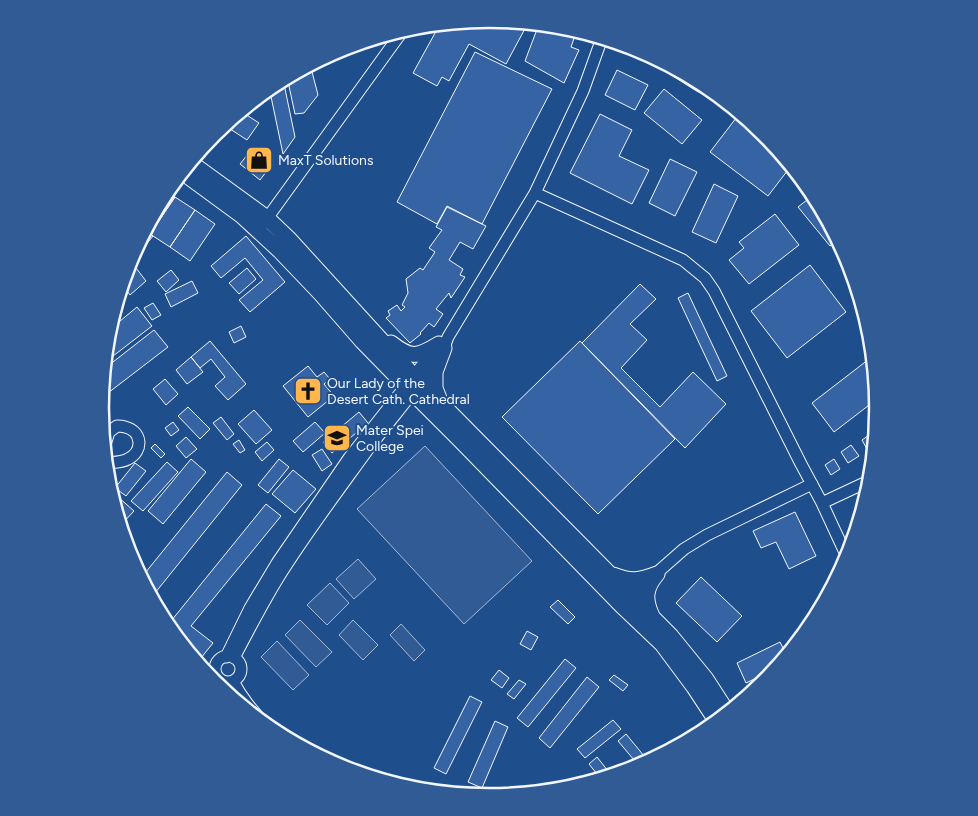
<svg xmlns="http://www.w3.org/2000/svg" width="978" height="816" viewBox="0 0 978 816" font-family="Figtree,sans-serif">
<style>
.built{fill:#305b95;stroke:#a8bbd7}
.building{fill:#3563a3;stroke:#f2f6ff}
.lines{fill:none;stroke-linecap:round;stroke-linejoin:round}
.minor-casing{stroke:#f2f6ff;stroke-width:13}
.major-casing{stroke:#f2f6ff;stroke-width:17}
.minor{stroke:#1f4e8c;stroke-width:11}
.major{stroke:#1f4e8c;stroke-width:15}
.labels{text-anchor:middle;stroke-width:4;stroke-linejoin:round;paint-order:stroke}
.poi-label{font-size:14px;fill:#f2f6ff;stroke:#1f4e8c;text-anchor:start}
.rim{fill:none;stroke:#f2f6ff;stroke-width:2.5}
</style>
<rect width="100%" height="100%" fill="#1f4e8c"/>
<!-- built -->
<path class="built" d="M425,446l107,115 -68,63 -107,-115z
M358,559l18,20 -22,20 -18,-20z
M330,583l19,20 -22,22 -20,-20z
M300,620l32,32 -16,15 -31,-32z
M353,620l25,25 -15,15 -24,-25z
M401,624l24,26 -11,11 -24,-26z
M277,641l32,34 -16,15 -32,-33z"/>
<!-- building -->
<path class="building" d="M489,19l39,4 -22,41 -37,-20 -20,37 -7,-4 -5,9 -24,-13 27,-49z
M539,24l26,2 12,4 -6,17 8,3 -15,33 -39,-22z
M347,46l-7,10 -3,-2 -4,6 -6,-5 13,-7z
M475,52l77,37 -70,135 -35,-18 -10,18 -40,-22z
M310,64l8,31 -14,18 -9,1 -8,-37z
M617,70l31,15 -13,25 -30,-15z
M283,79l12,58 -12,17 -14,-67z
M664,89l38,31 -20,24 -38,-31z
M246,106l-4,6 17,11 -12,17 -23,-15z
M740,113l24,20 27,33 -23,30 -58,-44z
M600,114l32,16 -13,26 30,14 -17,34 -62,-31z
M252,149l20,15 -12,16 -20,-16z
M670,159l27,13 -22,44 -26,-13z
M714,184l24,12 -22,47 -24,-11z
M166,191l9,6 -25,37 3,2 -9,11 -6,-4z
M175,197l20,13 -25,37 -20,-13z
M807,200l31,40 -8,6 -32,-39z
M447,207l39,19 -13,23 -13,-7 -11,18 14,9 -3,6 5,2 -14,21 -2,-5 -13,16 7,5 -9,13 -5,-4 -9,10 1,1 -11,9 -24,-25 4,-3 -2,-4 9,-6 4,6 4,-4 -3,-2 6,-12 -2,-14 14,-11 3,2 12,-18 -6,-4 13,-18 -6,-3z
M195,210l20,14 -25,37 -20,-14z
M775,214l24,31 -50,39 -20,-24 15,-12 -5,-6z
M246,236l39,46 -35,30 -11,-12 24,-20 -18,-22 -24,20 -10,-12z
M131,256l6,8 -12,9 4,-14z
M810,265l36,47 -59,46 -36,-47z
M136,268l10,13 -16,14 -8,-11 1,-5z
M247,268l9,11 -17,15 -10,-11z
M171,270l8,10 -13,12 -9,-11z
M192,281l6,12 -27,14 -6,-13z
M640,284l16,15 -26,25 17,16 -26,28 39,39 33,-35 33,32 -41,44 -103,-105z
M688,293l39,83 -10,5 -39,-83z
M153,303l8,12 -9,5 -8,-12z
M137,307l15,19 -48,37 4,-32z
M241,326l5,11 -12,6 -5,-11z
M154,330l14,17 -60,46 -6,-7 2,-17z
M210,341l36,43 -18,16 -13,-14 10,-9 -14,-18 -11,9 -9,-11z
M580,341l95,98 -77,75 -96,-97z
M873,356l4,43 -43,33 -22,-29z
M191,357l12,15 -16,12 -11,-14z
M308,366l9,11 7,-5 6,7 -6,5 10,12 -26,21 -25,-31z
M165,379l13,15 -12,11 -13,-16z
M100,407l5,7 -4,4 -1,-10z
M188,407l22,22 -10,10 -22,-23z
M254,410l18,20 -16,14 -18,-20z
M359,412l9,11 -36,30 -9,-11z
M221,417l13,17 -7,6 -14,-17z
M173,422l6,8 -8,6 -6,-8z
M315,422l10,11 -22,19 -10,-11z
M872,433l3,6 -1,7 -6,5 -6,-11z
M186,437l11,12 -11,9 -10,-12z
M239,440l6,10 -5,3 -7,-9z
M267,442l7,8 -12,11 -7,-9z
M155,444l10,10 -4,4 -10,-10z
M851,445l8,11 -11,7 -7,-11z
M322,449l10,15 -10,7 -10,-16z
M191,459l15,13 -43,52 -15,-13z
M279,459l10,8 -21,26 -10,-8z
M834,459l6,10 -9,6 -6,-10z
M167,462l11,10 -35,39 -12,-10z
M135,463l11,8 -20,25 -11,-8z
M293,470l23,19 -21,24 -23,-19z
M227,472l15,13 -87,108 -11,-9 -3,-6z
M109,489l25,22 -14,15z
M266,504l15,12 -90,110 22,17 -16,20 -30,-37z
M795,512l21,44 -27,13 -13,-27 -15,6 -8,-17z
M701,577l41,39 -25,26 -41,-39z
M144,584l8,7 -2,4z
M558,600l17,17 -7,7 -18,-17z
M527,631l11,6 -7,13 -11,-6z
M780,642l7,14 -10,12 -31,15 -9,-20z
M565,659l11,9 -48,59 -11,-9z
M499,670l10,8 -7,10 -11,-8z
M614,675l14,10 -5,6 -14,-11z
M587,677l12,10 -49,61 -11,-10z
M519,680l7,4 -12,15 -7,-5z
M470,696l12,6 -36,72 -12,-6z
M613,720l8,9 -36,29 -8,-9z
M495,721l13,6 -26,61 -14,-6z
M626,734l23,28 -9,5 -22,-26z
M597,757l15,19 -11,3 -12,-15z
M555,781l8,9 -20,2z"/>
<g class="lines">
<!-- minor casing -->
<g class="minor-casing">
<path id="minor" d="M659,60l41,26 6,3h5
M535,193l148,67 22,18 9,13 87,173 21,39 26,56
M263,224l141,-195
M104,448l5,-16 8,-6c2,0 5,0 8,1 17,4 19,24 3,32 -7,4 -15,3 -23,4
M822,503l49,-23
M626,600l58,-51 23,-14 105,-51
M215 669a13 13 0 1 1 26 0a13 13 0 1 1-26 0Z
M226,657l24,-49 27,-45 72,-105 86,-109
M234,658c14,-27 28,-54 44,-80 28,-45 60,-87 91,-130 20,-27 42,-51 60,-78 8,-11 15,-20 19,-33l87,-144 48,-102 19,-53
M233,681c9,18 22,32 35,47
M764,684l1,-3 4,-3"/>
</g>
<!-- major casing -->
<g class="major-casing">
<path id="major" d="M190,162l77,56 23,22 123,135 258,261 35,43 22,34
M182,172l60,44 38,35 41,43 41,47 44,45 52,52 163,167 41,39 32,43 23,35
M391,343c20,16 27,14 48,1
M440,401l-5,-13v-16l9,-24
M613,575c18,7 26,6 44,-1
M652,616c-8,-17 -7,-28 5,-42"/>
</g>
<!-- minor -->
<use href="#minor" class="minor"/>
<!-- major -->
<use href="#major" class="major"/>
</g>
<!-- icons -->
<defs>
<g id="shop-square" transform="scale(1.4375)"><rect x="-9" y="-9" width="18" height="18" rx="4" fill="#ffb74d" stroke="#1f4e8c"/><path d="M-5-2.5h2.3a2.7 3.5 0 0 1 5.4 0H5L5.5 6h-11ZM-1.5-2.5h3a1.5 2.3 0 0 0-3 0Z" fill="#111"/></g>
<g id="church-square" transform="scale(1.4375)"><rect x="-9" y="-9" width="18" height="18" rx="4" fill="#ffb74d" stroke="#1f4e8c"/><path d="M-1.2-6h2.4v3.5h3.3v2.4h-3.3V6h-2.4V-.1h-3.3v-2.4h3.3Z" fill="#111"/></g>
<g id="school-square" transform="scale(1.4375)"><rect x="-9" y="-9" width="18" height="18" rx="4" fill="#ffb74d" stroke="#1f4e8c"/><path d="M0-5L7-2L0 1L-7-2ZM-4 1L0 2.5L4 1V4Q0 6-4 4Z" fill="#111"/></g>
</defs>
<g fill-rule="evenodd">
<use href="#shop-square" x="259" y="160"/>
<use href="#church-square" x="308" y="391"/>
<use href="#school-square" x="337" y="438"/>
</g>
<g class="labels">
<!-- poi labels -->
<g class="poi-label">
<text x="278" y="165">MaxT Solutions</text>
<text x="327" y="388">Our Lady of the<tspan x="327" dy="16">Desert Cath. Cathedral</tspan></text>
<text x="356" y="435">Mater Spei<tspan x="356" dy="16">College</tspan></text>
</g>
</g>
<!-- crop -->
<path d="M0 0H978V816H0ZM109 408a380 380 0 1 1 760 0a380 380 0 1 1-760 0Z" fill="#305b95" fill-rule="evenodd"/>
<path class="rim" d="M109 408a380 380 0 1 1 760 0a380 380 0 1 1-760 0Z"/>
</svg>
